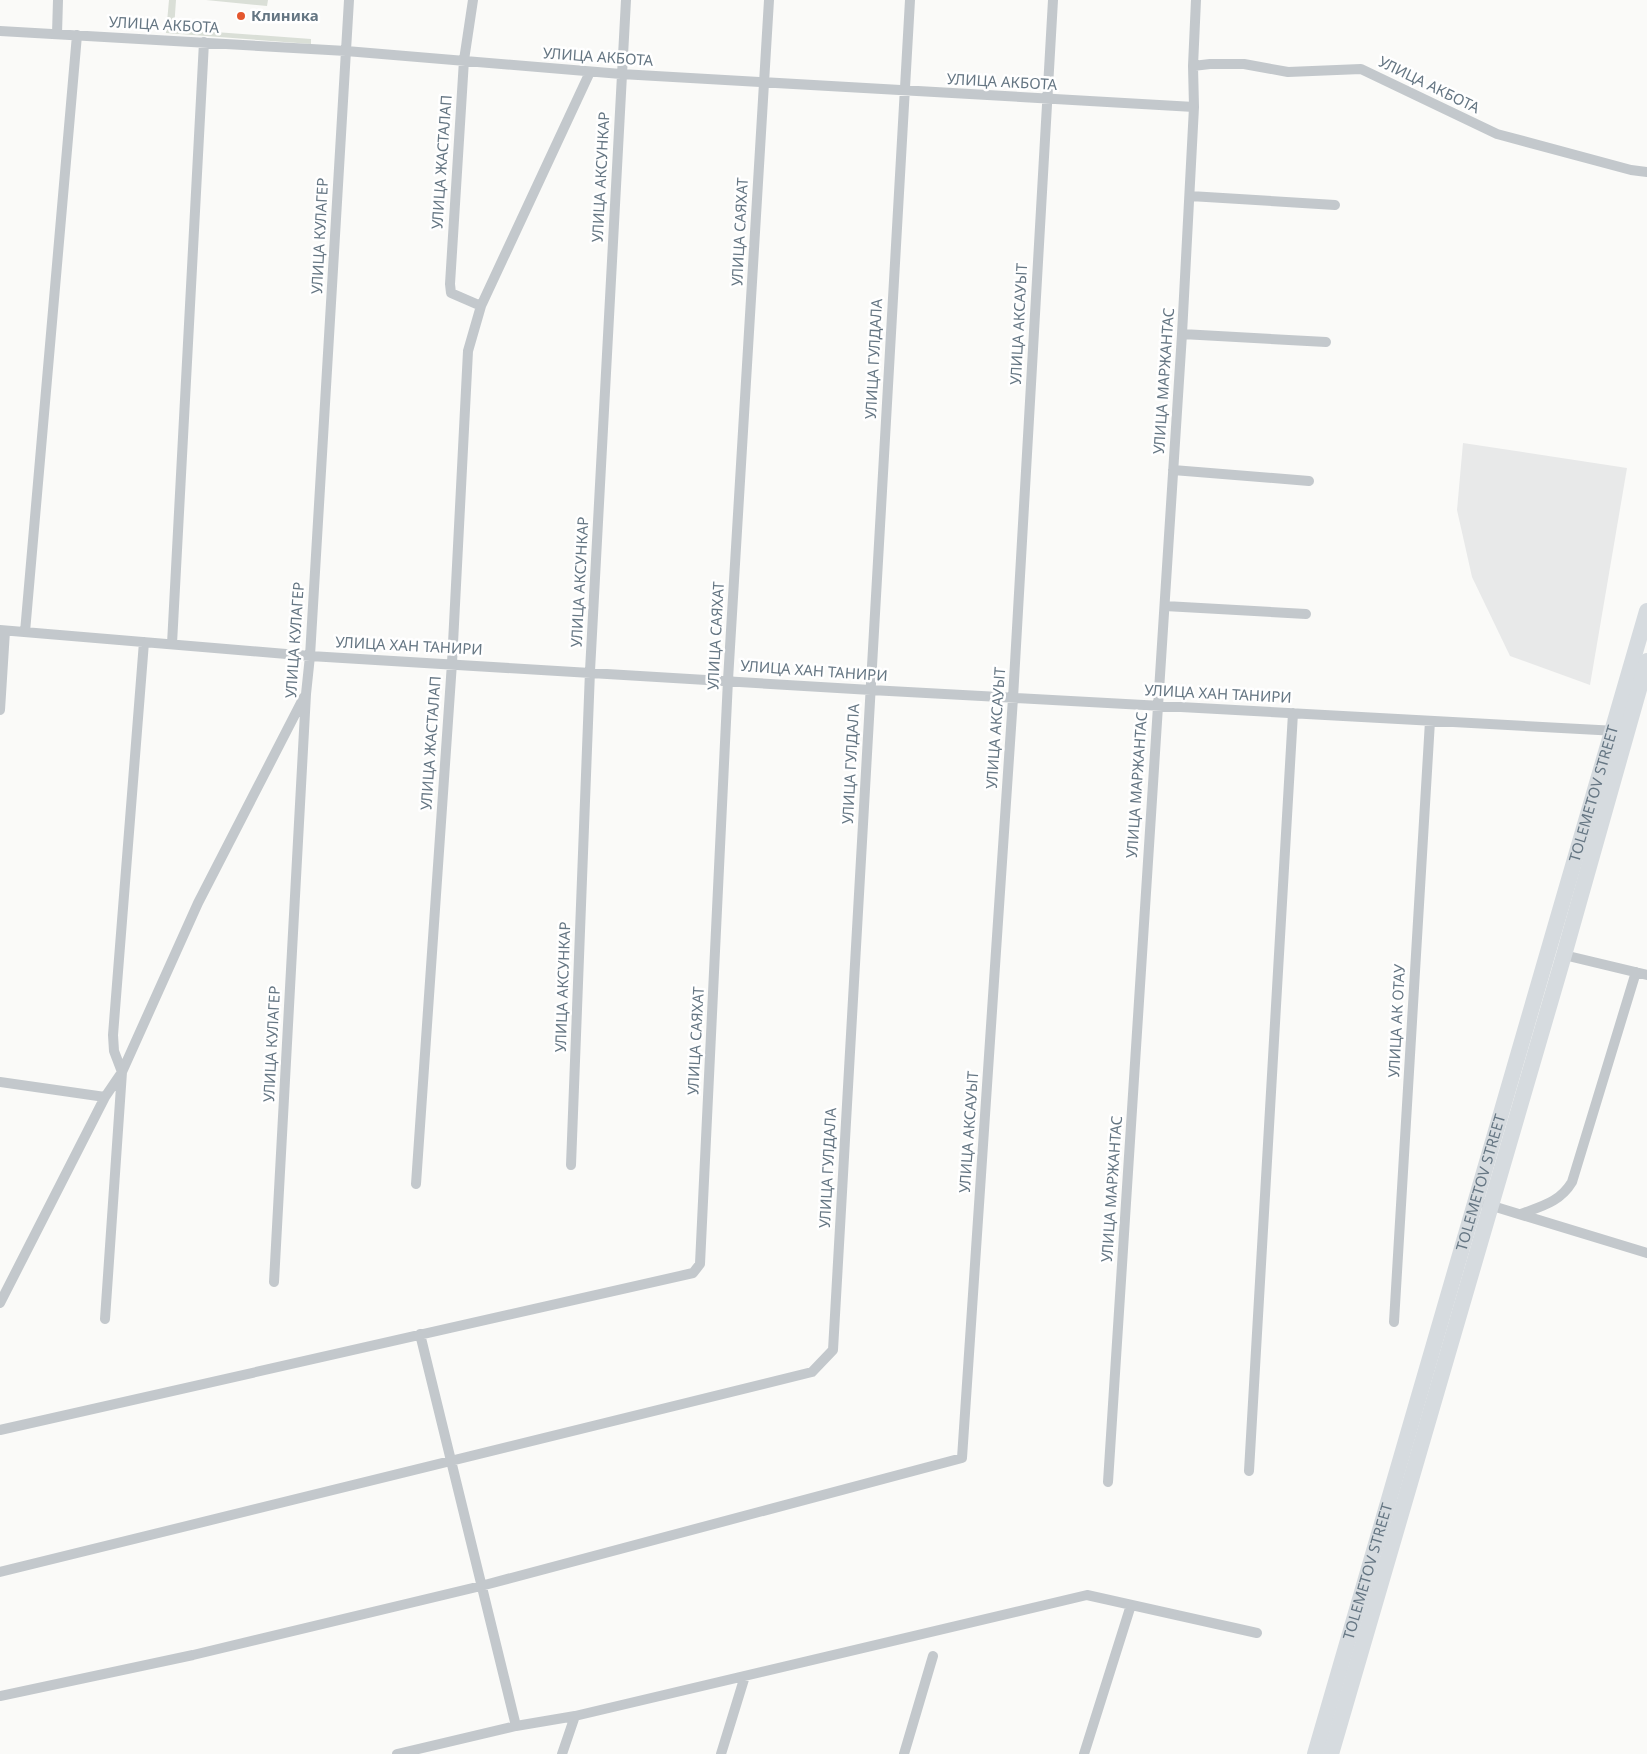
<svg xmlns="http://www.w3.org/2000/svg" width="1647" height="1754" viewBox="0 0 1647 1754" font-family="'Noto Sans',sans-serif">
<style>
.built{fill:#e8e9e9}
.green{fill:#dadfd7}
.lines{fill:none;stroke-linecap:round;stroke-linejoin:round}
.minor{stroke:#c3c8cc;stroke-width:10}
.primary{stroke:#d6dbdf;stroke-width:16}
.poi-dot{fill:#e4572e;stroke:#fff;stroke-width:2}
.labels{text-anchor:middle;stroke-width:5;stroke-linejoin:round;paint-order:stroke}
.poi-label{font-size:15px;font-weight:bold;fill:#657683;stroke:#fff;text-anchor:start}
.street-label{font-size:15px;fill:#657683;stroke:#fff}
</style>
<rect width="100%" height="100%" fill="#fafaf8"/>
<!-- built -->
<path class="built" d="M1463,443l164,25 -37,217 -80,-29 -38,-79 -15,-67z"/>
<!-- green -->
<path class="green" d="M169,0h7l-2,29 137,10v5l-145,-11z
M206,0h62l-1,6z"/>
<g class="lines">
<!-- minor -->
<path class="minor" d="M473,0l-9,60 -14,224 1,9 30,13
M0,31l346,20 275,23 573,33
M57,34l1,-34
M1193,66l17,-2h34l44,8 73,-3 136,65 134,36 16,2
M1190,196l145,9
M1182,334l144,8
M1173,470l136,11
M1165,606l141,8
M0,630l310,26 561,34 746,41
M25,632l52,-597
M172,644l32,-602
M0,710l5,-79
M1564,955l83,20
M0,1082l105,15
M571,1165l19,-494 36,-671
M416,1184l36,-521 16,-312 13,-45 109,-234
M1486,1204l161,49
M1521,1214c21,-8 39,-12 51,-32l64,-210
M274,1282l32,-588 4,-38 39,-656
M0,1303l105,-206 17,-25 76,-169 106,-206
M105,1319l17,-247 -8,-21 -1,-16 31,-393
M1394,1322l36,-601
M420,1334l96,392
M0,1430l693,-157 7,-9 28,-584 41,-680
M1249,1471l44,-758
M1108,1482l74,-1148 12,-227 -1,-41 3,-66
M0,1572l812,-200 21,-22 77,-1350
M0,1696l193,-41 288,-69 481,-128 51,-760 40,-698
M397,1754l119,-28 59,-10 512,-121 170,38
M562,1754l13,-38
M721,1754l24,-78
M904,1754l29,-98
M1084,1754l47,-149"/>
<!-- primary -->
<g class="primary">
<path id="s1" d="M1315,1754l332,-1143"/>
<path d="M1331,1754l233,-799 83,-294"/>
</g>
</g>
<!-- markers -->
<circle class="poi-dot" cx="241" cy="16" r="5"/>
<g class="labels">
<!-- poi labels -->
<g class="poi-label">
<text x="251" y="21">Клиника</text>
</g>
<!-- street labels -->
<g class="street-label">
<text transform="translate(164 25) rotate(3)" y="5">УЛИЦА АКБОТА</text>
<text transform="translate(598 57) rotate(4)" y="5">УЛИЦА АКБОТА</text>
<text transform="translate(1002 82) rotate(3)" y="5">УЛИЦА АКБОТА</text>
<text transform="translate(1429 85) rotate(26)" y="5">УЛИЦА АКБОТА</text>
<text transform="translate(442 162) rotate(-86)" y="5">УЛИЦА ЖАСТАЛАП</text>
<text transform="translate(601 177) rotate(-87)" y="5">УЛИЦА АКСУНКАР</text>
<text transform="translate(740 232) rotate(-87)" y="5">УЛИЦА САЯХАТ</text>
<text transform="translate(320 236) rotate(-87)" y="5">УЛИЦА КУЛАГЕР</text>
<text transform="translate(1019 324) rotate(-87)" y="5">УЛИЦА АКСАУЫТ</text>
<text transform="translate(874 359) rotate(-87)" y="5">УЛИЦА ГУЛДАЛА</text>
<text transform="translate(1164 381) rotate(-86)" y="5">УЛИЦА МАРЖАНТАС</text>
<text transform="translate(580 582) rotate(-87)" y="5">УЛИЦА АКСУНКАР</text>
<text transform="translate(716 636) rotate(-87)" y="5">УЛИЦА САЯХАТ</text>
<text transform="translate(295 640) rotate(-86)" y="5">УЛИЦА КУЛАГЕР</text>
<text transform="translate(409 646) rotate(3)" y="5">УЛИЦА ХАН ТАНИРИ</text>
<text transform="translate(814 671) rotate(4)" y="5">УЛИЦА ХАН ТАНИРИ</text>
<text transform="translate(1218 694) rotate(3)" y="5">УЛИЦА ХАН ТАНИРИ</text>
<text transform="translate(996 728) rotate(-86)" y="5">УЛИЦА АКСАУЫТ</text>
<text transform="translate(431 743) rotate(-86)" y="5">УЛИЦА ЖАСТАЛАП</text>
<text transform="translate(851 764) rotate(-87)" y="5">УЛИЦА ГУЛДАЛА</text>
<text transform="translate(1137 785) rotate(-86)" y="5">УЛИЦА МАРЖАНТАС</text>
<text dy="5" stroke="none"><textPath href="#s1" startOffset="1000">TOLEMETOV STREET</textPath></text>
<text transform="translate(563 987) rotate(-88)" y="5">УЛИЦА АКСУНКАР</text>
<text transform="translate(1397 1021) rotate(-87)" y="5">УЛИЦА АК ОТАУ</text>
<text transform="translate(696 1041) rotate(-87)" y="5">УЛИЦА САЯХАТ</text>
<text transform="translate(272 1044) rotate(-87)" y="5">УЛИЦА КУЛАГЕР</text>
<text transform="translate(969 1132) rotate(-86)" y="5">УЛИЦА АКСАУЫТ</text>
<text transform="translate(828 1168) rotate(-87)" y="5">УЛИЦА ГУЛДАЛА</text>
<text dy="5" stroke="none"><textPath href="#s1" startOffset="595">TOLEMETOV STREET</textPath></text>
<text transform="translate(1112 1189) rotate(-86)" y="5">УЛИЦА МАРЖАНТАС</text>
<text dy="5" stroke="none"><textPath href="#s1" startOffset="190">TOLEMETOV STREET</textPath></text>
</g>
</g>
</svg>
